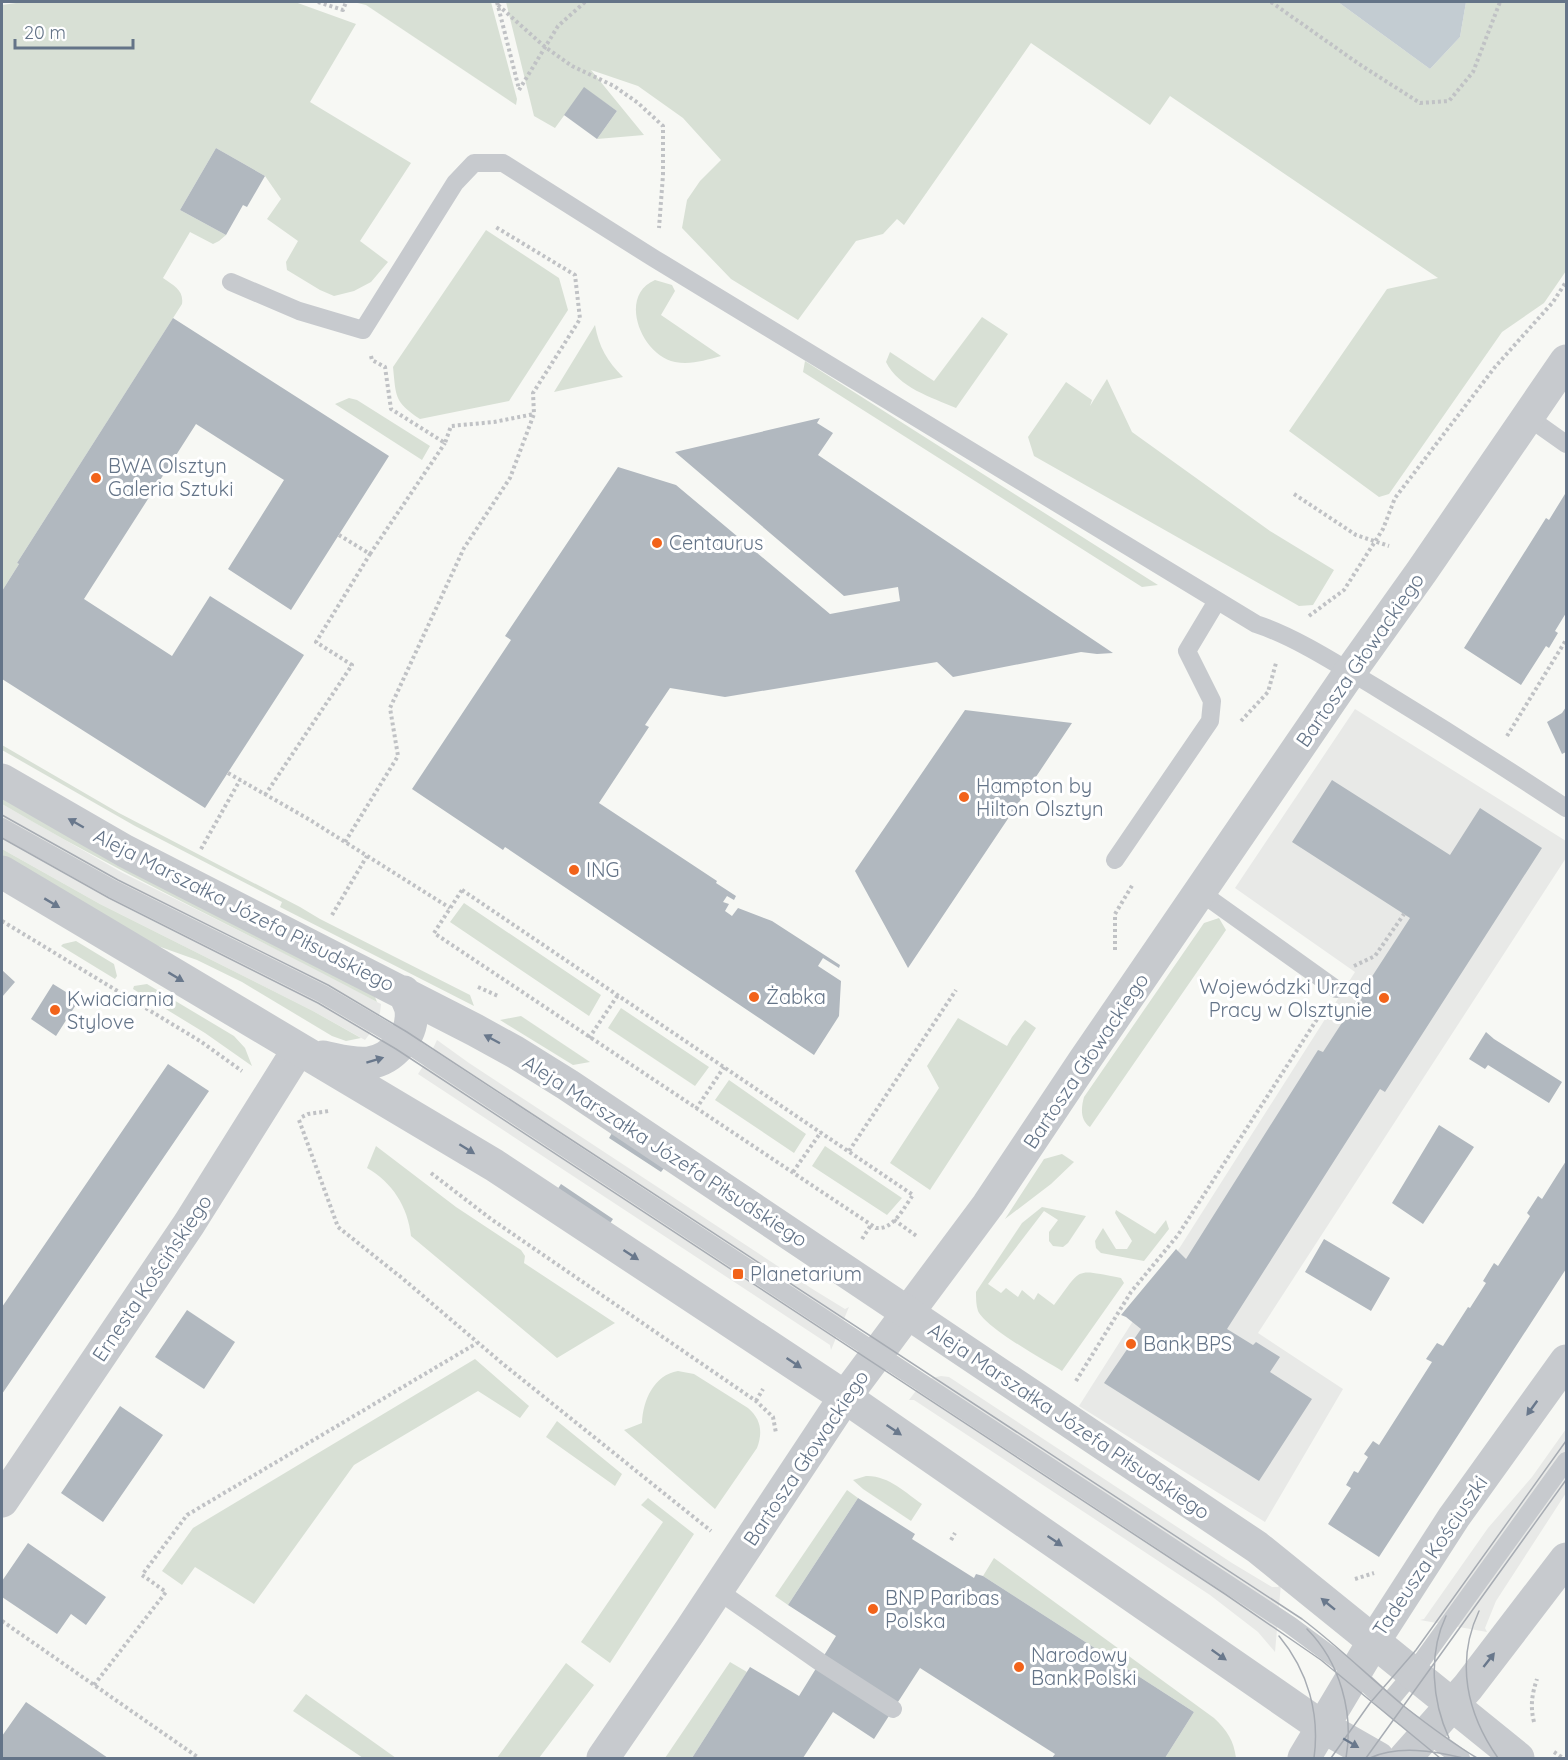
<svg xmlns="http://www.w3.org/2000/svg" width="1568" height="1760" viewBox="0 0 1568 1760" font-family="Quicksand,sans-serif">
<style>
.built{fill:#e8e9e7}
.green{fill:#d8e0d5}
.water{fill:#c3ccd2}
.building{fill:#b1b8bf}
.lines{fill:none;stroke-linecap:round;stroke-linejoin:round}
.path{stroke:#c0c2c5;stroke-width:4;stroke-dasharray:3 3;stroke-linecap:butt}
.service{stroke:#c7cace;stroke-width:18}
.minor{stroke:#c7cace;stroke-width:33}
.tertiary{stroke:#c7cace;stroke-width:33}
.tram{stroke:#a7acb3;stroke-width:1.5}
.oneway{fill:#69788c}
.poi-dot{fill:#f2631a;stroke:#fff;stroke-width:2}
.labels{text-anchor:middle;stroke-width:6;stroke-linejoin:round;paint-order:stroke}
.poi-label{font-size:20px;fill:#647488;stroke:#fff;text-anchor:start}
.street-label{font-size:20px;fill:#647488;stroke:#fff}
</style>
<rect width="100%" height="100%" fill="#f7f8f4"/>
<!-- built -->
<path class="built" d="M1355,709l211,132v17l-308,475 85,56 -78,133 -186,-116 276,-434 -120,-84z
M2,804l119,68 211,105 45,25 4,2 -1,9 -9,19 -6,8 -52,-29 -213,-107 -98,-55z
M437,1040l32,23 345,227 31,19 4,-2 -18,43 -1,-5 -412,-271 11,-17z
M941,1376l8,1 283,186 40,24h6l3,-4 -6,69 -17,-20 -48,-37 -296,-195h-5l12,-16 6,-5z
M1566,1429v64l-70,108 -11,27 2,4 -67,-12 4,-1 64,-91 44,-51z"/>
<!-- green -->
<path class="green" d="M23,2h272l61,22 -46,78 101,61 -51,78 28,21 -17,20 -17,9 -20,5 -14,-6 -33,-20 -1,-8 12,-21 -31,-22 14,-20 -16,-23 -49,-28 -36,62 46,25 -7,6 -6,3 -23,-12 -27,46c11,8 21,12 19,26l-165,259 2,1 -17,27v-586z
M353,2h138l26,97 -1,6 -150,-100z
M506,2h832l92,67 30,-32 6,-35h100v269l-22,32 -42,29 -113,162 -10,3 -90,-66 98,-142 51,-11 -268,-182 -20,29 -119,-82 -127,182 -7,-6 -14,15 -27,7 -58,79 -67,-41 -49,-51 5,-28 13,-19 21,-21 -38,-42 -45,-32 -47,-16 53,65 -47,4 20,-28 -33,-23 -29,40 -21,-12z
M486,230l73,48 9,32 -59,91 -89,18c-26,-17 -24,-23 -27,-52z
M655,280l17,5 3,6 -14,24 60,41c-15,4 -30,9 -46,6 -33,-6 -58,-66 -20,-82z
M982,317l26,17 -52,74c-25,-11 -57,-20 -70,-46l4,-10 44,29z
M595,325c4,22 12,36 28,52l-69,15z
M805,361l353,224 -16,2 -339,-215z
M1107,379l25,53 138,99 64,39 -21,35 -14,1 -265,-150 -6,-19 38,-55 26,18 -2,6z
M349,398l8,2 73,46 -8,14 -87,-56z
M2,745l117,68 181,94 20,12 150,76 4,11 -194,-99 2,-5 -147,-76 -133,-76z
M2,792l373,205 2,5c-125,-67 -253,-126 -375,-198z
M2,849l98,55 213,107 48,27 -15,3 -14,-5 -90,-54 -45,-22 -42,-15 -153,-87z
M464,903l137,92 -12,21 -139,-94z
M1219,918l7,12 -136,197c-10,-7 -9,-19 -6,-30l120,-174z
M76,941l38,23 3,12 -2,3 -54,-33 2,-2z
M147,984l87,52 11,12 7,18 -47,-33 -72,-44 1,-3z
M621,1008l88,59 -14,19 -87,-58z
M521,1016l69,46 -17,3 -73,-45z
M958,1018l49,28 5,-9 13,-17 11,8 -106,162 -40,-27 49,-75 -12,-22z
M729,1080l77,54 -12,19 -79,-53z
M376,1146l80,61 65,43 4,6 -1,7 91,60 -58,35 -146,-122c-3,-29 -19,-54 -44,-68z
M825,1146l77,52 -15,17 -75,-49z
M1062,1154l12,8 -23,22 -46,35 39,-60z
M1042,1207l44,9 -18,27 -5,4 -10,-1 -4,-5v-9l9,-12 -14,-9 -56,73 13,9 5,-5 12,9 4,-7 12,10 4,-7 16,12c29,-38 19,-36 67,-27l3,5 -62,88c-18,-11 -76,-43 -84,-60 -2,-6 -2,-12 -2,-19l46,-69z
M1116,1210l39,24 11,-14 3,9 -25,32 -43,-8 -5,-5 -1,-7 8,-13 13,21h11l5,-8 -17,-28z
M475,1359l54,47 -9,12 -42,-27 -124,74 -100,139 -59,-37 -13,18 -20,-14 31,-43z
M678,1371l16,3 54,34c13,11 15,24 9,40l-42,61 -91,-79 18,-7c1,-23 12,-48 36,-52z
M557,1421l65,53 -7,12 -69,-49z
M866,1476c22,-1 40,17 56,28l-11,17 -48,-32 -10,-9z
M847,1490l11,8 -70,107 -13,-9z
M648,1498l46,36 -84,129 -29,-21 82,-120 -22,-17z
M994,1558l220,160c13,12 20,23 22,40h-71l29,-46 -211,-136z
M730,1662l17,10 -55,86h-27z
M566,1663l28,22 -55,73h-42z
M306,1694l90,64h-33l-70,-47z"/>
<!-- water -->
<path class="water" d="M1338,2h128l-6,35 -30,32z"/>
<!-- building -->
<path class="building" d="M584,87l33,24 -20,28 -33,-24z
M216,148l49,28 -18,31 -4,-2 -17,30 -46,-25z
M173,318l216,138 -98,154 -63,-41 56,-89 -88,-56 -112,175 88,57 38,-60 94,59 -99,153 -203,-129v-88l17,-27 -2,-1z
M820,418l-3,5 16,10 -15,22 295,198 -16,1 -16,-2 -128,25 -16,-15 -212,35 -55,-9 -25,37 4,2 -50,76 118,78 -1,2 20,13 -2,4 -7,-4 -4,6 6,2 -4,7 7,5 6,-8 34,13 68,44 -1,3 -16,-10 -5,8 23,15 -2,35 -25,39 -309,-208 -2,3 -91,-61 99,-149 -6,-4 113,-169 58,18 154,129 70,-13 -2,-14 -54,9 -169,-144z
M1565,494l1,119 -11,18 3,2 -9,15 -3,-2 -25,39 -57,-37 82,-130 3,2z
M1566,707v45l-4,2 -15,-32 15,-9z
M965,710l107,13 -164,245 -53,-97z
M1332,780l118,75 30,-47 62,40 -157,244 -5,-3 -153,240 26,16 3,-3 24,15 -10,15 42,27 -53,82 -155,-98 37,-54 -15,-12 -5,-2 55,-66 10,10 132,-209 5,2 87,-134 -118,-76z
M2,970l13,12 -13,15z
M53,984l26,16 -23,36 -25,-17z
M1486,1032l8,7 68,43 -13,21 -61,-38 -3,4 -16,-10z
M168,1064l41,27 -207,303v-87z
M1439,1125l35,22 -51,77 -31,-21z
M615,1128l53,35 -7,9 -52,-34z
M1566,1161v108l-187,288 -51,-33 23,-36 -5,-3 8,-14 4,2 10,-16 -4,-3 9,-13 6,4 53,-83 -6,-3 11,-16 6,3 25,-39 2,1 16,-25 -3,-2 11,-18 4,3 32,-50 -3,-3 11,-17 4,3z
M561,1184l52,35 -6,9 -52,-35z
M1324,1239l66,39 -19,33 -66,-39z
M187,1310l48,32 -31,47 -49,-32z
M120,1406l43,29 -60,87 -42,-29z
M858,1498l57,36 -3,5 62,39 2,-4 7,2 211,136 -29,46h-113l3,-4 -135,-86 -46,71 -41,-27 -30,46h-111l58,-91 49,29 37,-60 -48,-31z
M28,1543l78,54 -20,28 -15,-11 -14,20 -55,-37v-16z
M26,1702l82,56h-106v-22z"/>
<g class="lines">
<!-- path -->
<path class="path" d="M318,2l25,8 3,-8
M497,2l22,87
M1271,2l88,62 61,39 29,-2 24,-29 27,-70
M498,5l47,42 27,19 42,20 24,17 25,23v49l-4,53
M519,90l39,-64 27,-24
M371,356l1,4 13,7 6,42 54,34 6,-17 43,-4 40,-8
M1294,494l62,41 33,11
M370,554l75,-111
M1309,616l35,-26 39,-61 12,-31 100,-131 58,-65 13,-20
M1241,721l27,-29 8,-29
M1507,736l59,-96
M228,773l82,47 140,88
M265,795l87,-130 -36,-23 54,-88 -31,-19
M345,842l53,-86 -8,-48 74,-160 46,-70 24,-64 -1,-21 47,-74 -5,-44 -81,-49
M201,849l39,-69
M462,890l451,305c-9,12 -19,35 -37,33l-442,-295z
M332,915l35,-59
M2,921l198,120 42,30
M1115,950v-36l18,-30
M1354,966l21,-10 29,-42
M478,987l20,9
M589,1038l29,-43
M696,1109l28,-42
M302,1117l6,-3 21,-3
M299,1120l39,107 64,51 101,86 208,167
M849,1151l107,-161
M793,1172l28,-40
M431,1173l60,46 265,182 17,16 3,16
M894,1220l24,17
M862,1239l9,-14
M1076,1381l55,-89 47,-57 143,-222
M756,1401l7,-12
M951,1540l4,-7
M1355,1579l19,-6
M2,1621l197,137
M94,1685l72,-93 -24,-17 45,-60 290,-172
M1534,1722c-4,-16 -2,-28 3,-43
M1554,1752l9,6"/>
<!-- service -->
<path class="service" d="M231,282l68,29 64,19 92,-147 19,-20h29l152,96 601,365c40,13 84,42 121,64 64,39 127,79 189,120
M1528,417l38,27
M2,827l111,62 210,105 80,47 887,584 65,48 43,40 63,45
M1115,860l95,-139 2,-20 -25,-50 30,-50
M1200,892l136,97
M717,1590l103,72 73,47
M1388,1703l25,-30 153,-212"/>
<!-- minor -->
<path class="minor" d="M2,1501l187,-277 109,-174
M603,1758l87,-127 155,-234 143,-192 96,-144 266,-389 72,-101 144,-210"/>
<!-- tertiary -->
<path class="tertiary" d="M2,780l123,71 350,179 40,22 53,33 689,462 261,211
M2,872l492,293 351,232 470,325 63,36
M323,1057c15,3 30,8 46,6 24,-4 45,-28 42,-53 -1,-6 -5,-12 -7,-18
M1304,1758l70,-117 80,-124 112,-156
M1405,1758l63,-71 98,-128"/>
<!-- tram -->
<path class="tram" d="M2,815l116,65 210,105 79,47 895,587c36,27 68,59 103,88 23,18 47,36 72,51
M2,838l107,60 209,105 78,46 829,545 96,66 119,98
M1479,1611c-24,51 -12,103 19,147
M1446,1616c-18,38 -14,85 3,122
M1307,1629c33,33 47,84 39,129
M1279,1636c29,35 41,78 35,122
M1331,1758l39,-55 46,-53 150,-209
M1366,1758l200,-278
M1370,1758c28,-13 64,-7 93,0"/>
</g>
<!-- one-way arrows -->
<defs><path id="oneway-solid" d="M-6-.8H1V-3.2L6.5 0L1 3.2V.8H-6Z" transform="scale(1.5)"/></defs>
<g class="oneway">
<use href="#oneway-solid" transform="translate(76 823) rotate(-150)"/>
<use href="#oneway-solid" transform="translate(52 903) rotate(31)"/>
<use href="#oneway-solid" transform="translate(176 977) rotate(31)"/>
<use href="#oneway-solid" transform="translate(492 1039) rotate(-152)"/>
<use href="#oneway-solid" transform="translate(375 1060) rotate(-17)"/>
<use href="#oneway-solid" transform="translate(467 1149) rotate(32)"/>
<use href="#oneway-solid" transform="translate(631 1255) rotate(33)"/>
<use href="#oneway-solid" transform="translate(794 1363) rotate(34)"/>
<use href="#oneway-solid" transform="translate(1532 1408) rotate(126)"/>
<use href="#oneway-solid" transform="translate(894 1430) rotate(34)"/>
<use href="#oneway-solid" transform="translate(1055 1541) rotate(34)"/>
<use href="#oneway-solid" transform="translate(1328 1604) rotate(-141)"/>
<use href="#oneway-solid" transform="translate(1219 1655) rotate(35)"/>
<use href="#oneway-solid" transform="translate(1489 1660) rotate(-52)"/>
<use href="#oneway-solid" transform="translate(1351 1743) rotate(30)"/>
</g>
<!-- markers -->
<g class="poi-dot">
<circle cx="96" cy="478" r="6"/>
<circle cx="657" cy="543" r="6"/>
<circle cx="964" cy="797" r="6"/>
<circle cx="574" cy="870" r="6"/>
<circle cx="754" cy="997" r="6"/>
<circle cx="1384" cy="998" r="6"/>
<circle cx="55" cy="1010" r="6"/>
<rect x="732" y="1268" width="12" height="12" rx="3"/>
<circle cx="1131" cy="1344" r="6"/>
<circle cx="873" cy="1609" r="6"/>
<circle cx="1019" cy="1667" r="6"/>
</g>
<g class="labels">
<!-- poi labels -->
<g class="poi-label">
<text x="108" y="473">BWA Olsztyn<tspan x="108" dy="23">Galeria Sztuki</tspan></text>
<text x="669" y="550">Centaurus</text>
<text x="976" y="793">Hampton by<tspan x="976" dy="23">Hilton Olsztyn</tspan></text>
<text x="586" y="877">ING</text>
<text x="1372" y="994" text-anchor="end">Wojewódzki Urząd<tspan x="1372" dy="23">Pracy w Olsztynie</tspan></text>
<text x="766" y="1004">Żabka</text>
<text x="67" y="1006">Kwiaciarnia<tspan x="67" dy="23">Stylove</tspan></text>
<text x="750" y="1281">Planetarium</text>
<text x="1143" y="1351">Bank BPS</text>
<text x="885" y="1605">BNP Paribas<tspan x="885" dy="23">Polska</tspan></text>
<text x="1031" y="1662">Narodowy<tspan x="1031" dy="23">Bank Polski</tspan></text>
</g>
<!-- street labels -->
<g class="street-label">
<text transform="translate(1360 660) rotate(-55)" y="7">Bartosza Głowackiego</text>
<text transform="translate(244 910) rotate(27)" y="7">Aleja Marszałka Józefa Piłsudskiego</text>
<text transform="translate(1086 1061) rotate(-56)" y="7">Bartosza Głowackiego</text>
<text transform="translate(665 1151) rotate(33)" y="7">Aleja Marszałka Józefa Piłsudskiego</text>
<text transform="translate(152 1278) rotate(-56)" y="7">Ernesta Kościńskiego</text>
<text transform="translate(1069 1421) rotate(34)" y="7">Aleja Marszałka Józefa Piłsudskiego</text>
<text transform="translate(806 1458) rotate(-56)" y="7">Bartosza Głowackiego</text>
<text transform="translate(1430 1556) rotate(-56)" y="7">Tadeusza Kościuszki</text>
</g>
</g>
<!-- border -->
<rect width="1568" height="1760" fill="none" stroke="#647488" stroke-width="6"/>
<!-- scale -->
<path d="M15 39v9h118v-9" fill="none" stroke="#647488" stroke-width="3"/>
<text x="24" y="39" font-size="18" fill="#647488" stroke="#ffffff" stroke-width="4.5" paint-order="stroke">20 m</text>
</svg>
